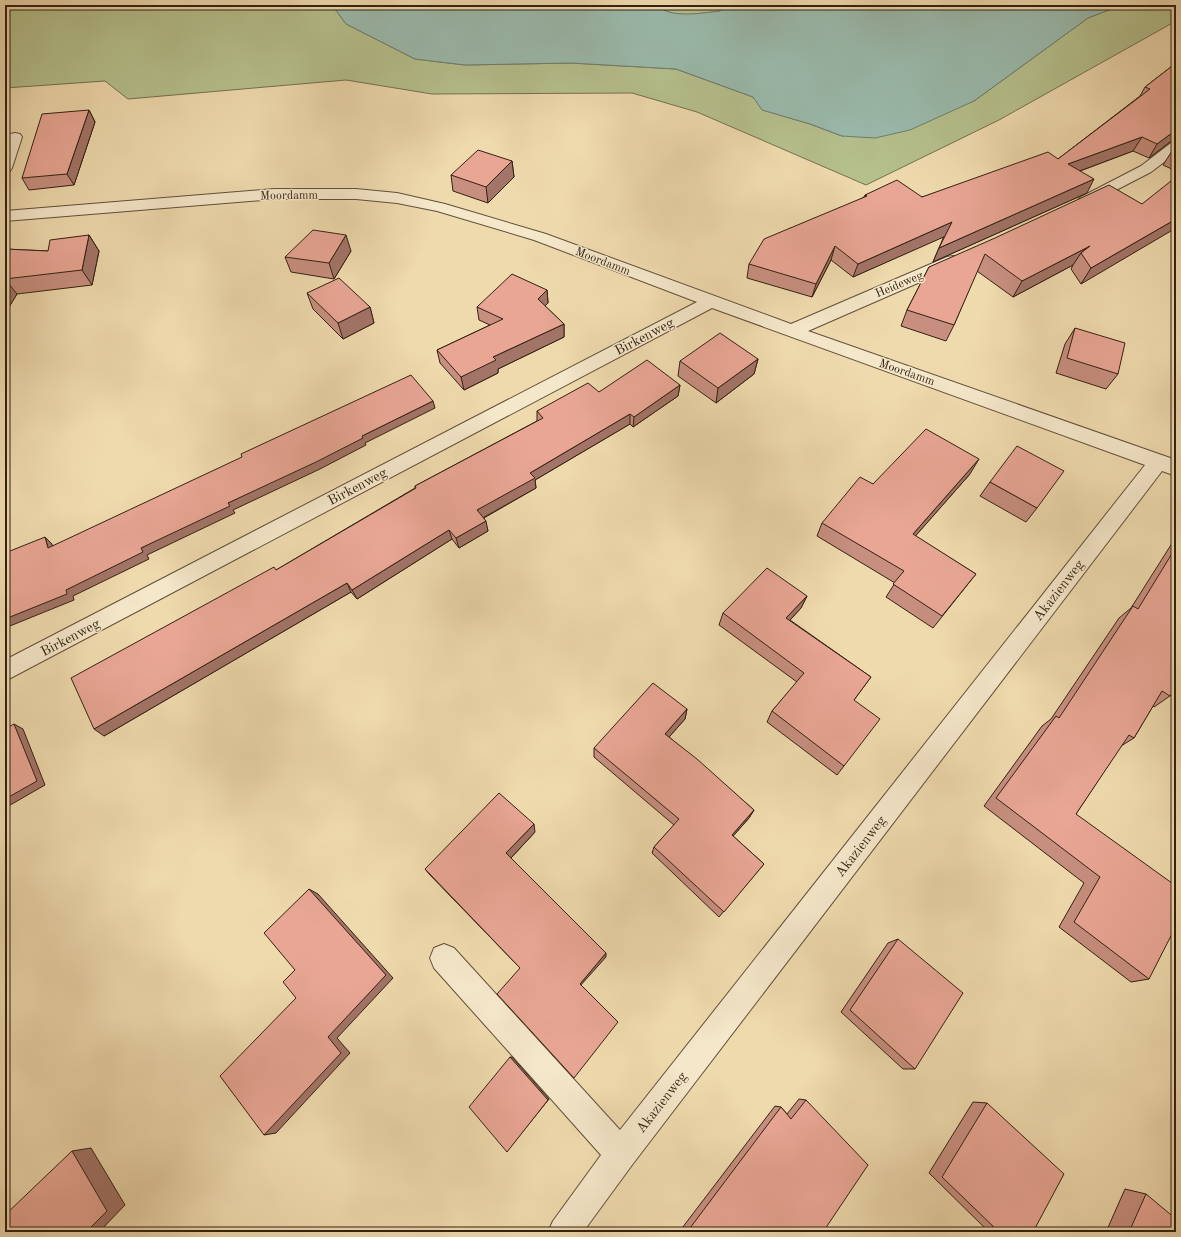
<svg xmlns="http://www.w3.org/2000/svg" width="1181" height="1237" viewBox="0 0 1181 1237" font-family="'Old Standard TT',serif">
<style>
.green{fill:#b5c08d;stroke:#747050}
.water{fill:#9abaac;stroke:#707d6e}
.lines{fill:none;stroke-linecap:round;stroke-linejoin:round}
.minor-casing{stroke:#614f39;stroke-width:2}
.minor{fill:#f5e7ca;fill-rule:evenodd}
.wall{fill:#c88f80;stroke:#322112}
.shaded-wall{fill:#a37468;stroke:#322112}
.building{fill:#e9a695;stroke:#322112}
.labels{text-anchor:middle;stroke-width:3;stroke-linejoin:round;paint-order:stroke}
.far-street-label{font-size:12px;fill:#322112;stroke:#f5e7ca}
.street-label{font-size:14px;fill:#322112;stroke:#f5e7ca}
</style>
<rect width="100%" height="100%" fill="#efdaae"/>
<filter id="stains"><feTurbulence type="fractalNoise" baseFrequency=".005" numOctaves="4"/><feColorMatrix values="0 0 0 0 .2 0 0 0 0 .09 0 0 0 0 .02 0 0 0 .5 -.17"/></filter>
<radialGradient id="worn" r=".72"><stop offset=".6" stop-color="#630" stop-opacity="0"/><stop offset="1" stop-color="#630" stop-opacity=".3"/></radialGradient>
<!-- green -->
<path class="green" d="M5,5h327l14,19 69,35 50,6 106,-2 105,6 77,28 10,13 47,14 32,12 132,-35 114,-83 34,-13h54v16l-177,99 -133,65 -169,-73 -65,-19 -200,1 -86,-14 -218,19 -23,-18 -100,7z
M656,5h68l-4,6c-18,2 -49,9 -64,-6z"/>
<!-- water -->
<path class="water" d="M332,5h101l8,3 27,-1 3,-2h185c15,14 45,8 64,6l4,-6h398l-34,13 -114,83 -64,29 -35,8 -33,-2 -32,-12 -48,-14 -9,-13 -77,-28 -105,-6 -106,2 -50,-6 -69,-35z"/>
<g class="lines">
<!-- minor casing -->
<g class="minor-casing">
<path id="minor" d="M15,133l5,1 2,3 -10,31 -2,3 -5,1v-26l5,-12z
M1176,142v11l-25,19 -60,31 -5,2 -5,-2 -3,-3 3,-3 60,-31 30,-23z
M274,189h82l41,4 48,11 101,30 245,90 156,-67 6,-1 6,1 2,4 -2,4 -151,66 368,129v16l-14,-5 -530,694 -49,67h-35l5,-11 48,-66 -167,-187 -4,-10 4,-10 10,-4 10,4 166,182 525,-665 -433,-157 -707,373v-21l692,-358 -163,-62 -97,-29 -40,-8 -41,-4h-82l-269,22v-10z"/>
</g>
<!-- minor -->
<use href="#minor" class="minor"/>
</g>
<!-- wall -->
<path class="wall" d="M1176,63l-6,79 -21,16 -16,-7 -53,20 7,22 -154,69 11,-26 -91,41 -22,-17 -19,37 -65,-19 2,-14 115,-67 1,-2 57,2 136,-38 82,-63 5,-9z
M89,110l6,12 -21,63 -45,5 -7,-12z
M1176,148v23l-13,-6 9,-14z
M512,161l2,16 -26,26 -35,-12 -2,-16z
M1142,204l-61,80 -10,-15 2,-4 -60,32 -36,-26 -23,54 -8,16 -45,-15 6,-16 22,-43z
M89,235l10,16 -7,34 -75,9 -8,13h-4v-58l43,2z
M351,251l-17,28 -43,-7 -6,-15z
M547,290l1,13 -3,3 19,18v13l-66,32v4l-34,17 -24,-27 -3,-13 53,-25 -11,-5 -2,-13z
M307,293l63,14 4,16 -31,16 -30,-30z
M1075,328l43,46 -12,15 -50,-16 9,-29z
M758,359l-4,15 -38,29 -38,-27 2,-15z
M680,385l-2,11 -45,31 -3,-3 -95,56 1,8 -52,30 4,13 -29,17 -7,-9 -95,60 -6,-7 -247,144 172,-166 139,-82v-2l122,-65v-10l62,-19z
M970,474l-55,62 61,38 -43,54 -47,-31 9,-14 -78,-47 5,-13 51,-39z
M990,482l47,26 -11,14 -46,-26z
M1176,537v149l-6,10 -16,11 -1,-1 -19,32 -13,8 -45,68 73,165 -18,3 -72,-55 25,-44 -100,-77 58,-80 9,-7 68,-101 12,-10z
M807,596l-6,12 -11,12 81,57 -17,23 -10,66 -7,9 -70,-53 5,-11 25,-29 -78,-57 4,-12z
M687,709l-2,10 -16,18 85,73 -5,8 -16,18 31,28 -45,53 -67,-64 2,-6 20,-22 -80,-68v-9z
M535,832l-24,26 95,99 -86,11 -90,-93 -5,-6z
M898,939l17,130h-12l-62,-57 47,-69z
M799,1099l7,1 17,132h-144l96,-126 6,1 6,7z
M973,1102l14,1 46,129h-44l-60,-59z
M1125,1189l21,5 30,38h-70z"/>
<!-- shaded-wall -->
<path class="shaded-wall" d="M89,110l6,12 -21,63 -7,-11z
M1176,130v11l-6,1 -21,16 8,-14z
M1142,137l-9,14 -72,27 7,-14z
M512,161l2,16 -26,26 -2,-16z
M1094,179l-7,14 -154,69 6,-14z
M1176,219v9l-95,56 10,-16z
M952,222l-6,14 -93,41 5,-13z
M89,235l10,16 -7,34 -10,-15z
M346,235l5,16 -17,28 -5,-16z
M835,246l-4,14 -19,37 4,-13z
M1090,246l-9,7 -8,12 -60,32 9,-16z
M5,279l12,15 -8,13 -4,-5z
M547,290l1,13 -9,9 -1,-13z
M370,307l4,16 -31,16 -5,-16z
M564,324v13l-66,32v4l-34,17 -3,-13 32,-20z
M758,359l-4,15 -38,29 2,-15z
M680,385l-2,11 -45,31 1,-10z
M433,401l2,7 -70,35 1,2 -46,24 -87,41 2,3 -88,42 2,4 -76,37 1,4 -69,28v-9l61,-29 75,-42 87,-45 134,-67z
M630,414v10l-95,56 1,8 -57,32 -2,-10 53,-37z
M979,459l-9,15 -65,74 8,-14z
M486,521l2,10 -29,17 -3,-10z
M449,530l3,9 -95,60 -5,-9z
M45,537l7,7 3,10 -7,-6z
M347,583l4,9 -247,144 -10,-7z
M807,596l-6,12 -20,22 5,-12z
M687,709l-2,10 -22,25 2,-10z
M14,724l9,5 22,56 -40,23v-9z
M754,810l-5,8 -21,24 4,-7z
M534,824l1,8 -26,28 -3,-7z
M309,889l9,5 75,84 -56,60 13,15 -74,80 -12,2 64,-98z
M606,953v4l-26,29v-2z
M510,1057h2l37,42 -41,51z
M91,1148l34,57 -26,27h-13l-14,-81z"/>
<!-- building -->
<path class="building" d="M1176,63v67l-19,14 -15,-7 -74,27 26,15 -155,69 13,-26 -94,42 -23,-18 -19,38 -67,-20 15,-25 103,-43 -2,-1 32,-15 25,17 126,-45 10,7 92,-70 -5,-2z
M89,110l-22,64 -45,4 20,-64z
M1176,148v5l-4,-2z
M478,150l34,11 -26,26 -35,-12z
M1176,177v42l-85,49 -10,-15 9,-7 -68,35 -37,-27 -31,71 -47,-15 22,-43 66,-29 114,-53 33,19z
M313,230l33,5 -17,28 -44,-6z
M89,235l-7,35 -77,9v-30l43,2 2,-11z
M512,274l35,16 -9,9 26,25 -71,33 3,3 -35,17 -24,-27 66,-31 -26,-12z
M339,278l31,29 -32,16 -31,-30z
M1075,328l50,15 -7,31 -51,-16z
M720,333l38,26 -40,29 -38,-27z
M647,360l33,25 -46,32 -4,-3 -100,59 5,5 -58,32 9,11 -30,17 -7,-8 -97,60 -5,-7 -253,146 -23,-51 203,-111 2,3 140,-82 -1,-2 128,-68 -6,-7 51,-28 11,9z
M411,375l22,26 -71,35 1,2 -47,24 -88,41 2,3 -89,42 2,4 -77,38 1,4 -62,25v-66l40,-16 3,11 194,-91 -1,-3z
M926,429l53,30 -66,75 63,40 -34,42 -49,-32 11,-13 -82,-48 38,-46 13,7z
M1017,446l47,25 -27,37 -47,-26z
M1176,547v139l-6,10 -8,-5 -28,47 -5,-3 -53,79 100,72v40l-27,53 -75,-57 26,-45 -104,-79 60,-82 3,2 74,-112 5,3z
M767,568l40,28 -21,22 85,59 -17,23 26,19 -36,47 -72,-55 32,-38 -81,-60z
M653,683l34,26 -22,25 32,25 57,51 -22,25 32,29 -40,48 -70,-65 25,-28 -85,-71z
M14,724l23,57 -32,18v-70z
M499,793l35,31 -28,29 100,100 -26,31 38,38 -44,56 -77,-84 23,-26 -95,-99z
M309,889l77,86 -58,62 13,16 -77,82 -44,-59 76,-78 -13,-16 12,-12 -31,-37z
M898,939l65,54 -48,76 -65,-59z
M510,1057l38,43 -41,52 -38,-45z
M806,1100l62,65 -45,67h-136l94,-125 10,12z
M987,1103l77,71 -31,58h-34l-57,-55z
M72,1151l35,60 -21,21h-81v-17z
M1146,1194l30,25v13h-47z"/>
<g class="labels">
<!-- far-street labels -->
<g class="far-street-label">
<text transform="translate(289 195) rotate(-1)" y="4">Moordamm</text>
<text transform="translate(603 261) rotate(21)" y="4">Moordamm</text>
<text transform="translate(899 284) rotate(-23)" y="4">Heideweg</text>
<text transform="translate(907 372) rotate(19)" y="4">Moordamm</text>
</g>
<!-- street labels -->
<g class="street-label">
<text transform="translate(644 336) rotate(-28)" y="5">Birkenweg</text>
<text transform="translate(357 486) rotate(-28)" y="5">Birkenweg</text>
<text transform="translate(1058 590) rotate(-52)" y="5">Akazienweg</text>
<text transform="translate(70 637) rotate(-28)" y="5">Birkenweg</text>
<text transform="translate(860 846) rotate(-52)" y="5">Akazienweg</text>
<text transform="translate(661 1102) rotate(-52)" y="5">Akazienweg</text>
</g>
</g>
<!-- margin -->
<rect width="1181" height="1237" fill="none" stroke="#efdaae" stroke-width="20"/>
<rect x="6" y="6" width="1169" height="1225" fill="none" stroke="#322112" stroke-width="2"/>
<rect x="10" y="10" width="1161" height="1217" fill="none" stroke="#322112"/>
<rect width="100%" height="100%" filter="url(#stains)"/>
<rect width="100%" height="100%" fill="url(#worn)"/>
</svg>
